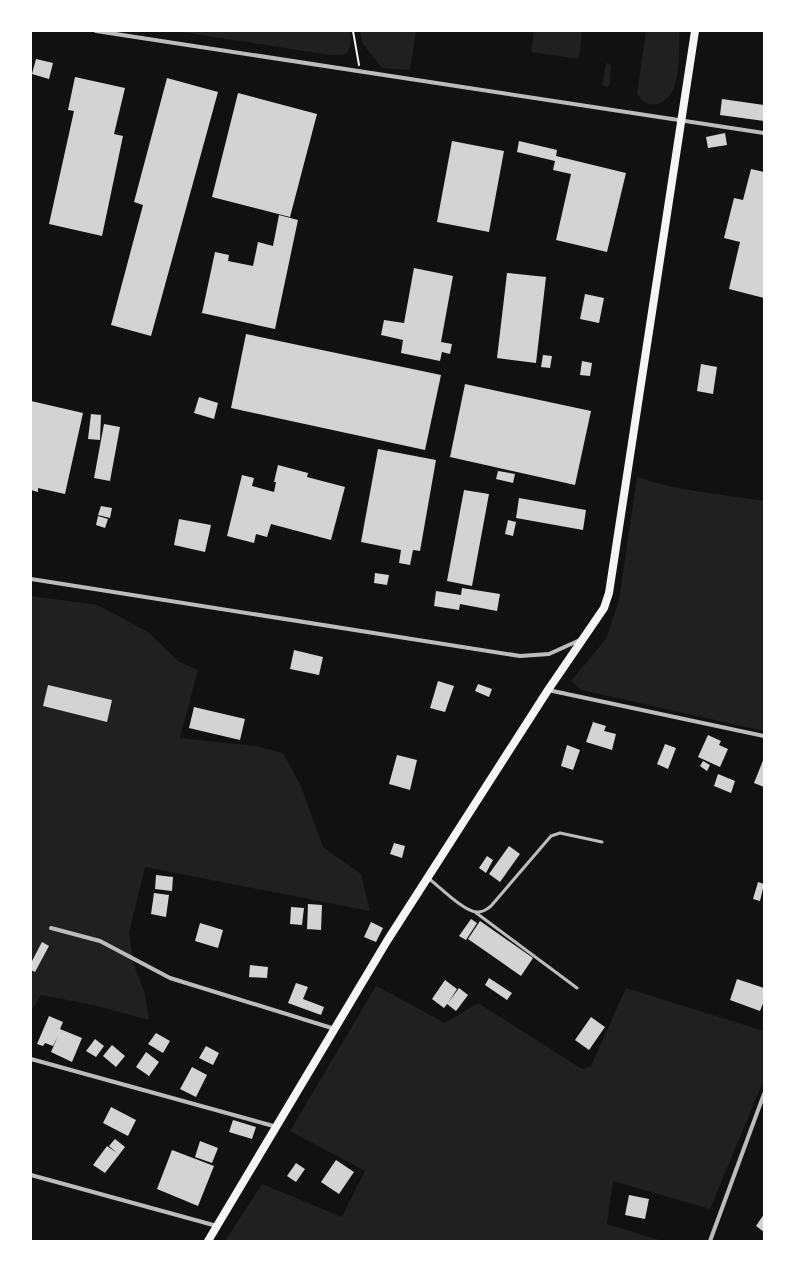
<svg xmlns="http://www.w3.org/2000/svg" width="795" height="1272" viewBox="0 0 795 1272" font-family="'Work Sans',sans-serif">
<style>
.green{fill:#202020}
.building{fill:#d3d3d3}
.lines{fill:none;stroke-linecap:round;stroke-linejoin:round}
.path{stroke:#f5f5f5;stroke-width:2}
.service{stroke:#bcbcbc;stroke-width:3}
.minor{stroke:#bcbcbc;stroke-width:4}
.secondary{stroke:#f5f5f5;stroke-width:8}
</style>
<rect width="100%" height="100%" fill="#111"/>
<!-- green -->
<path class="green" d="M175,31h175l1,12 -4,10 -7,2h-10z
M360,31h56l-6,39 -28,-2 -19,-24z
M534,31h48l-3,28 -48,-7z
M646,31h34c-2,20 3,68 -23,73 -10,2 -14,-3 -20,-10z
M606,63l5,2 -1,19 -3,3 -5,-2z
M637,477c41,14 84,17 127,24v230l-183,-41 -10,-9 35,-42 13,-39z
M31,596l67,9 50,27 30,29 20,9 -18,68 75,8 28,7 18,33 22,61 38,27 9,37 -225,-44 -16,66 5,32 11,29 4,26 -56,-15 -52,-10 -10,16z
M376,986l69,37 33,-20 104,66 9,-3 35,-78 138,43v48l-54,130 -97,-28 -6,43 55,17h-437l37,-57 80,33 23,-46 -75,-40z"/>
<!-- building -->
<path class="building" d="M36,59l17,4 -4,16 -17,-5z
M75,77l50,11 -11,46 9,2 -21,100 -53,-12 25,-113 -6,-1z
M167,78l51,14 -67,244 -40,-11 32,-120 -9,-3z
M238,93l79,21 -27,103 -78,-20z
M722,99l42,6v16l-44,-6z
M725,133l2,12 -19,3 -2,-11z
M452,141l52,10 -15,81 -52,-10z
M519,141l38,9 -1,6 70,17 -19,79 -51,-12 15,-66 -18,-4 2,-9 -38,-9z
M751,169l13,3v126l-35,-9 11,-47 -16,-4 10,-40 9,2z
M279,215l19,5 -23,109 -73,-16 13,-61 14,3 -1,6 25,5 5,-24 15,4z
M414,268l39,8 -12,66 11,2 -2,10 -8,-2 -2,9 -39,-8 2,-13 -22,-5 3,-15 20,3z
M507,273l39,4 -10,86 -39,-5z
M585,294l19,4 -5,25 -19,-4z
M246,334l195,41 -16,75 -194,-42z
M543,355l9,1 -2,12 -9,-1z
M582,361l10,2 -2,13 -10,-1z
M701,364l16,3 -4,27 -16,-3z
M465,384l126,27 -16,74 -125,-28z
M199,397l19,6 -4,16 -20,-6z
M31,401l52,12 -18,81 -27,-6v4l-7,-2z
M91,414l10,1 -1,25 -12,-1z
M104,424l16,3 -10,54 -16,-3z
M378,449l58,11 -16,91 -7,-1 -3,15 -11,-2 2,-13 -40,-8z
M278,465l30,8 -1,4 38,10 -14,53 -60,-16 -4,13 -11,-3 -2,9 -27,-7 15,-61 12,3 -2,8 22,6 2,-10h-2z
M498,471l17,3 -2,9 -17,-4z
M464,490l25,4 -17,92 -25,-5z
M519,498l67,12 -3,20 -67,-12z
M101,506l11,2 -2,10 -12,-3z
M98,516l10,3 -3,9 -9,-3z
M179,519l32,6 -6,27 -31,-7z
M508,520l8,2 -3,14 -8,-2z
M375,573l14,2 -2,10 -13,-2z
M462,588l38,6 -3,17 -37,-7 -1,6 -25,-4 2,-15 25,4z
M294,650l29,7 -4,18 -29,-6z
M438,681l16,5 -9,26 -15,-4z
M478,684l14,5 -3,8 -14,-6z
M48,685l64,15 -5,22 -64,-16z
M194,707l51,12 -5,21 -51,-12z
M593,722l13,4 -2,5 12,3 -4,16 -26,-8z
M708,735l13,6 -2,4 9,4 -8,18 -22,-10z
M665,744l11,4 -8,21 -11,-5z
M567,745l13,5 -7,20 -12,-4z
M397,755l20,5 -7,30 -21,-6z
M764,758v29l-10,-4z
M703,761l7,4 -3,6 -7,-5z
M718,774l17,7 -4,12 -17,-7z
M394,843l11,3 -3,12 -12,-4z
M509,846l11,8 -20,28 -11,-8z
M487,856l6,4 -7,13 -7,-5z
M156,875l17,2 -1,14 -17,-2z
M758,882l6,2 -4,17 -7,-2z
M154,893l15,2 -3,22 -15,-3z
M308,904l14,1 -1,25 -14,-1z
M291,907l13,1 -2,17 -12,-1z
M471,919l6,4 -11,17 -7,-4z
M480,921l53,37 -12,18 -53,-37z
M371,922l12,6 -7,14 -12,-5z
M200,923l23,7 -5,18 -23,-7z
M42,942l7,4 -14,26 -4,-2v-7z
M250,965l18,2 -1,11 -18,-1z
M489,978l23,15 -5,7 -22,-15z
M737,979l27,9v13l-4,10 -30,-11z
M445,980l12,9 -9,14 11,-15 9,7 -12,16 -9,-7 -3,4 -12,-9z
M296,983l12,4 -5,12 21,8 -3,8 -33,-12z
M49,1016l14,6 -3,7 22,9 -10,24 -21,-10 7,-16 -5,10 -8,-3 -2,3 -6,-2z
M591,1017l14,10 -16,23 -14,-10z
M156,1033l14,8 -7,12 -15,-9z
M95,1039l9,7 -8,11 -10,-6z
M112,1045l13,11 -9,11 -13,-11z
M206,1046l13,7 -6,12 -14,-7z
M146,1052l13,10 -10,14 -13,-9z
M192,1067l15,8 -11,22 -16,-8z
M111,1107l25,13 -8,16 -25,-13z
M233,1120l23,7 -4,12 -23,-7z
M115,1139l10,8 -20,26 -12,-8 14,-19 10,7 -8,-7z
M200,1141l18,7 -6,15 -17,-6z
M172,1150l42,16 -16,40 -41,-17z
M336,1160l18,12 -15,22 -18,-12z
M296,1163l9,6 -9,13 -9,-6z
M629,1195l20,4 -4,20 -20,-4z
M764,1214v18l-8,-6z"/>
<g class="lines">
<!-- path -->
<path class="path" d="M353,31l6,34"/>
<!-- service -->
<path class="service" d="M428,878c11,8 36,34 49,34 6,0 9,-2 14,-6l60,-70 9,-3 42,9
M475,912l102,76"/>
<!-- minor -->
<path class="minor" d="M96,31l668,102
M31,579l489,77 29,-2 31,-14
M548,690l216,46
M51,928l49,13 70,37 165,51
M31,1059l246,68
M31,1175l186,51
M710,1241l54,-147"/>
<!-- secondary -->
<path class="secondary" d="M208,1241l179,-300 161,-251 56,-82 5,-15 86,-562"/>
</g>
<!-- border -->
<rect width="795" height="1272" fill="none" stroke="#ffffff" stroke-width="64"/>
</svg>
